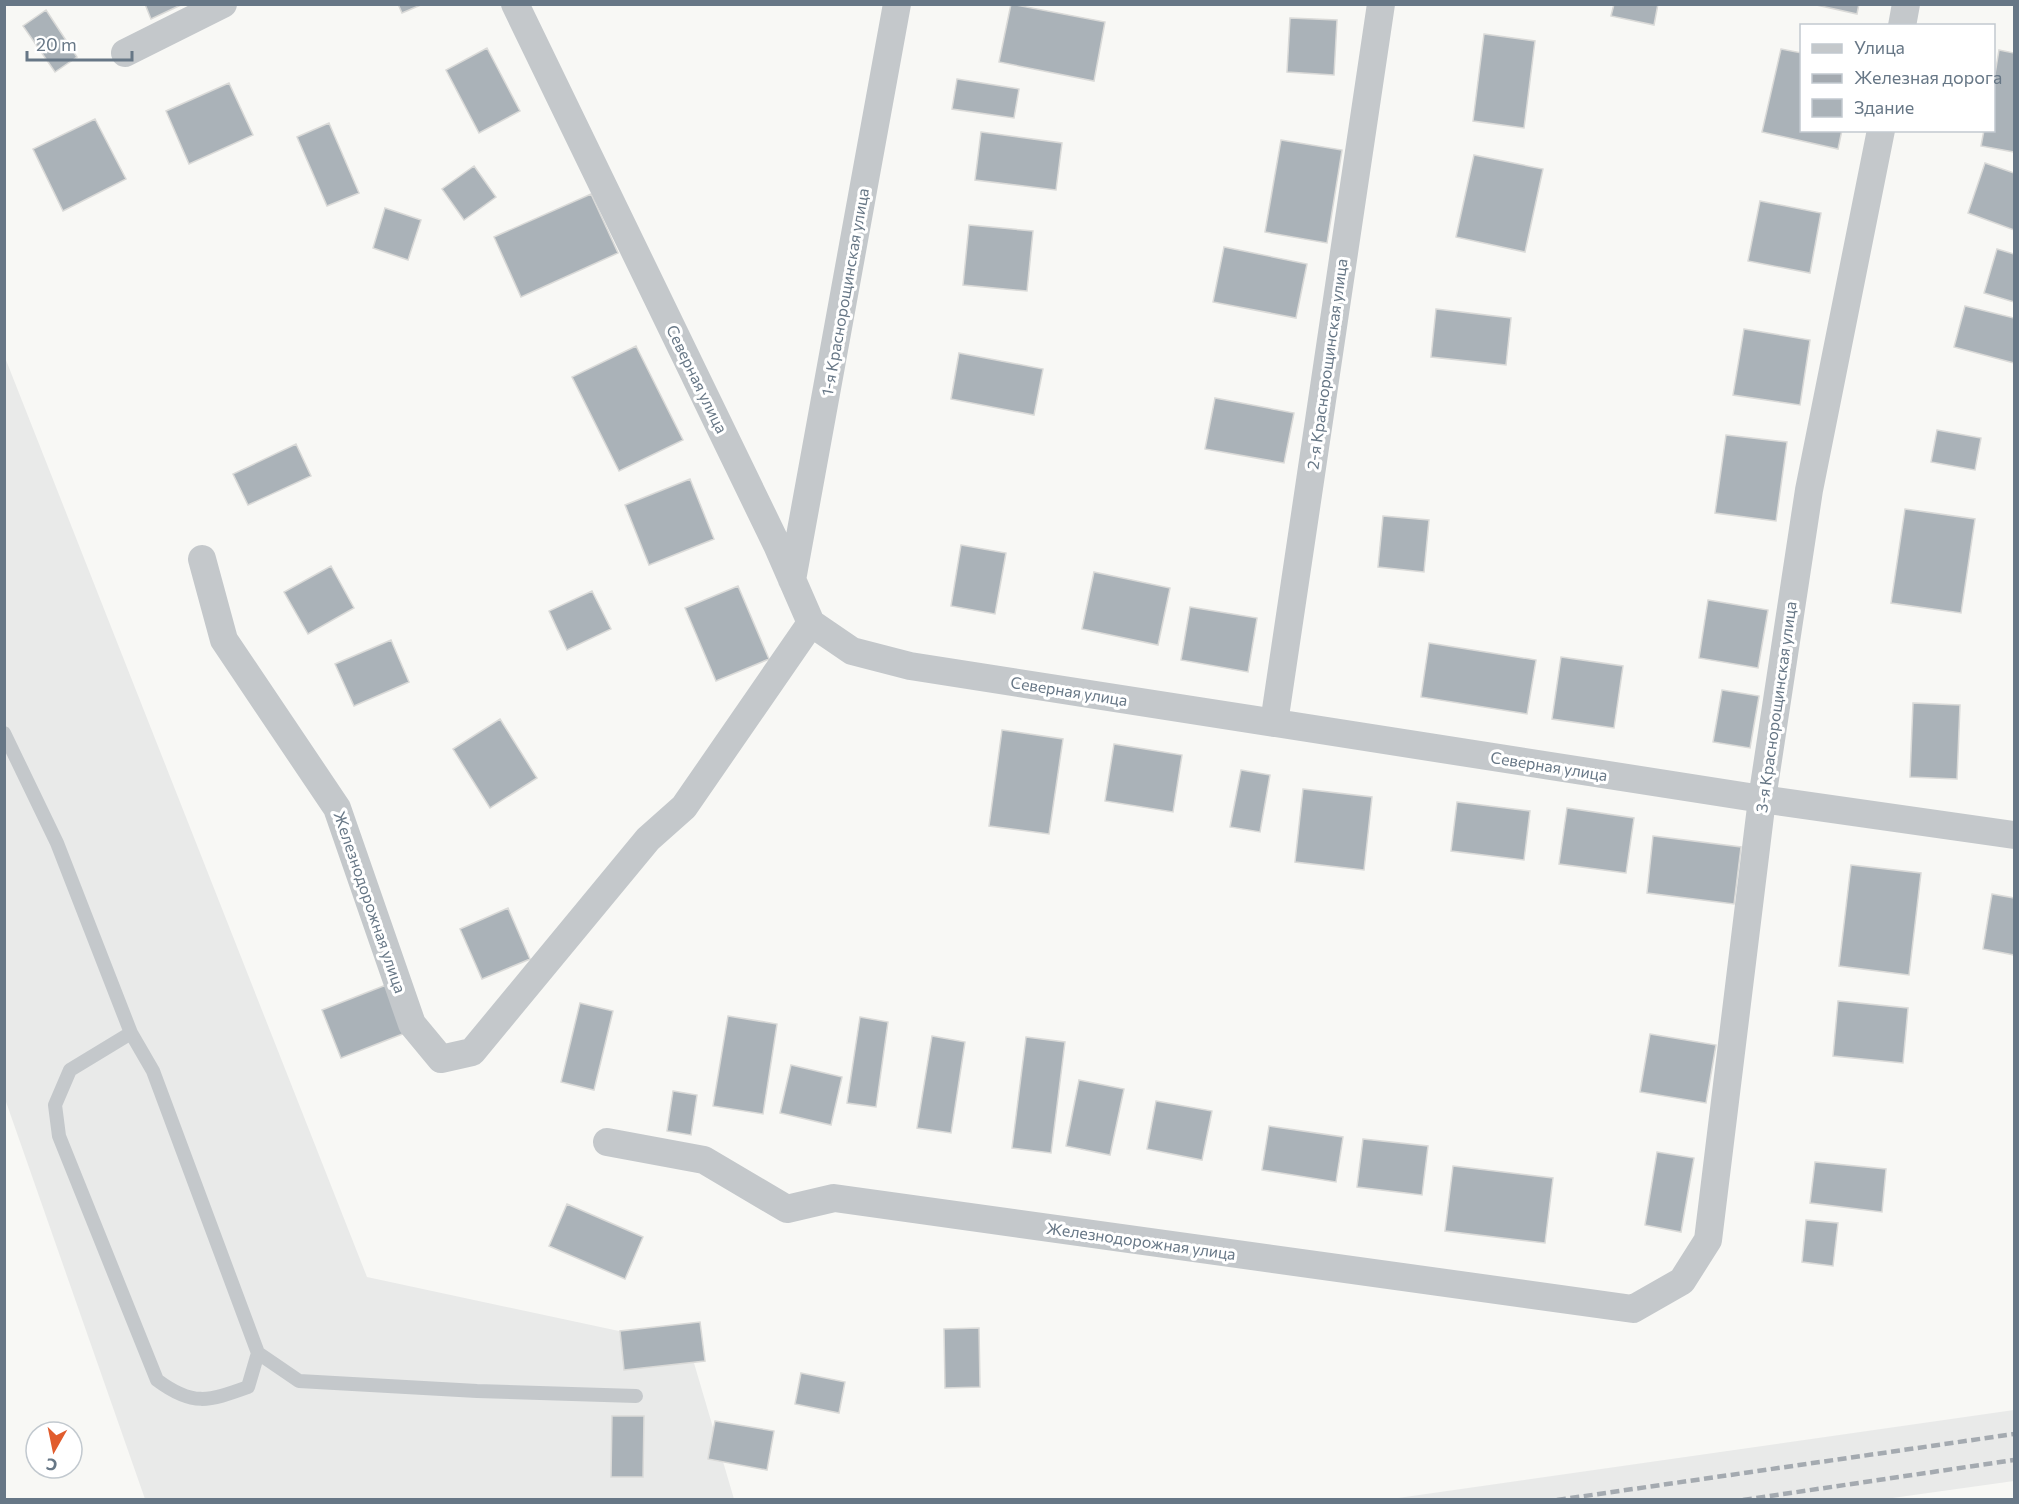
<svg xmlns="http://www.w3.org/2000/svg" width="2019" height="1504" viewBox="0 0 2019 1504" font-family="Commissioner,sans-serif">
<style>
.built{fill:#e9eae9}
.building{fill:#aab2b8;stroke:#dadad8;stroke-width:1.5}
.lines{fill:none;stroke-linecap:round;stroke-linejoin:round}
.lane{stroke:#c4c8cb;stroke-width:14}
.street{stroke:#c4c8cb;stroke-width:28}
.rail{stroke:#a4aab0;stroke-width:4.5;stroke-dasharray:9 4.5;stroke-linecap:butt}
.labels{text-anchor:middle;stroke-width:6;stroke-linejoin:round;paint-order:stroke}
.street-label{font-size:16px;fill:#677786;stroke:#fff}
</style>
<rect width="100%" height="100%" fill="#f8f8f5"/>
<!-- built -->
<path class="built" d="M4,355l363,922 322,69 45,153h-589l-140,-400z
M2014,1410v71l-136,19 -487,-1z"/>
<!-- building -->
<path class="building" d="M145,4h38l-32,15z
M398,4h25l-21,9z
M1011,4l94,18 -11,59 -95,-19z
M1614,4h44l-4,21 -43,-9z
M1812,4h47l-2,10z
M46,10l31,47 -22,15 -32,-46z
M1290,18l47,2 -3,55 -47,-3z
M1484,34l51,7 -11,87 -51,-7z
M487,48l33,63 -41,22 -33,-63z
M1781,49l21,4v77h40l-4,19 -76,-17z
M1999,50l15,3v99l-33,-6 3,-16h10v-50z
M957,79l62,10 -5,29 -62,-9z
M229,83l24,52 -64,29 -23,-53z
M95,119l31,60 -63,32 -30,-62z
M329,123l30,70 -32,13 -30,-69z
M981,132l81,11 -6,47 -81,-10z
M1281,140l61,10 -15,93 -62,-11z
M1474,155l69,14 -18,83 -69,-15z
M1985,163l29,10v57l-46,-17z
M474,166l22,31 -32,23 -22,-31z
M591,194l27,59 -97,44 -27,-60z
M1760,201l61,12 -11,60 -62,-12z
M385,208l36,12 -13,40 -35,-12z
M969,225l64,6 -6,60 -64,-6z
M1224,247l83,17 -11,54 -83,-16z
M1997,249l17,5v48l-30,-9z
M1965,306l49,12v45l-60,-16z
M1436,309l75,9 -5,47 -75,-8z
M1744,329l66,11 -10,65 -67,-10z
M636,346l47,94 -64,31 -47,-94z
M959,353l84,16 -9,46 -83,-16z
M1215,398l79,15 -10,50 -79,-14z
M1937,430l44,8 -6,32 -44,-8z
M1726,435l61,7 -11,79 -61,-8z
M296,444l15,32 -63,29 -15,-31z
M690,479l24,60 -65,26 -24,-60z
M1905,509l70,10 -14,94 -70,-10z
M1383,516l46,4 -5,52 -46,-5z
M961,545l45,8 -11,61 -44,-8z
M331,566l23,42 -46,26 -24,-42z
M1094,572l76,16 -12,57 -76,-16z
M738,586l31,73 -53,22 -31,-73z
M592,591l19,38 -44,21 -18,-39z
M1708,600l60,10 -10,58 -59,-10z
M1190,607l67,11 -9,54 -67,-12z
M391,640l18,42 -55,24 -19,-42z
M1429,643l107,17 -9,54 -106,-17z
M1561,657l62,9 -9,62 -62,-9z
M1722,690l37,6 -9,52 -37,-6z
M1913,703l47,2 -3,74 -47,-2z
M500,719l37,59 -47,30 -37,-59z
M1002,730l61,9 -14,95 -60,-8z
M1114,744l68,11 -9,57 -68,-11z
M1241,770l29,5 -10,57 -30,-5z
M1303,789l69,8 -8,73 -69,-8z
M1457,802l73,9 -6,49 -73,-9z
M1567,808l67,10 -8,55 -67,-9z
M1653,836l88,11 -7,57 -87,-11z
M1851,865l70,8 -12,102 -70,-9z
M1992,894l22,4v57l-31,-6z
M508,908l22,51 -48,20 -22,-50z
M386,985l19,48 -64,25 -19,-48z
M1838,1001l70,7 -5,55 -70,-7z
M580,1003l33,8 -19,79 -33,-8z
M728,1016l49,8 -14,90 -50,-8z
M860,1017l28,5 -12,85 -29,-4z
M1650,1034l66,11 -10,58 -66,-11z
M932,1036l33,6 -14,91 -34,-5z
M1026,1037l39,5 -14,111 -39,-5z
M791,1065l51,12 -11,48 -51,-12z
M1079,1080l45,9 -14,66 -44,-9z
M673,1091l24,4 -6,40 -24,-4z
M1156,1101l56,10 -10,49 -55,-11z
M1269,1126l74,11 -7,45 -74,-12z
M1363,1139l65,7 -6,49 -65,-8z
M1657,1152l37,6 -13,74 -36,-7z
M1815,1162l71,7 -4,43 -72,-9z
M1453,1166l100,12 -8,65 -100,-12z
M567,1204l76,33 -18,42 -76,-33z
M1806,1220l32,3 -5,43 -31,-4z
M700,1322l5,39 -81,9 -4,-39z
M979,1328l1,59 -35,1 -1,-59z
M801,1373l44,9 -6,31 -44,-9z
M612,1416h32l-1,61h-32z
M715,1421l59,10 -7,39 -59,-11z"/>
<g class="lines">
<!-- lane -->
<path class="lane" d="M4,733l53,110 74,190 22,38 105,282 41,28 178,10 159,5
M131,1033l-61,37 -15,35 4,31 98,244c36,27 52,21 91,7l10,-34"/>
<!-- street -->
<path class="street" d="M515,4l262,541 34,78 41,28 58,15 852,133 252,36
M1902,26l4,-22
M125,53l98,-49
M202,559l22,81 113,168 75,216 29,35 31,-7 176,-213 36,-32 127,-184
M792,580l105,-576
M1274,723l107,-719
M607,1142l97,18 83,49 47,-11 799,111 49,-28 26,-41 54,-441 47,-309 72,-360"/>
<!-- rail -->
<path class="rail" d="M1557,1500l457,-66
M1743,1500l271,-40"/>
</g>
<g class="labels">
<!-- street labels -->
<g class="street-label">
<text transform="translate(845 292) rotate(-80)" y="6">1-я Краснорощинская улица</text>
<text transform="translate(1327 364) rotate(-82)" y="6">2-я Краснорощинская улица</text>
<text transform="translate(697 379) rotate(64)" y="6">Северная улица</text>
<text transform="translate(1069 691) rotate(9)" y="6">Северная улица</text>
<text transform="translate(1776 707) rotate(-82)" y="6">3-я Краснорощинская улица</text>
<text transform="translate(1549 766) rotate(9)" y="6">Северная улица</text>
<text transform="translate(370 902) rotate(71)" y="6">Железнодорожная улица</text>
<text transform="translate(1141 1241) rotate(8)" y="6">Железнодорожная улица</text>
</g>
</g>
<!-- border -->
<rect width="2019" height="1504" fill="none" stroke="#677786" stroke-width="12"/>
<!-- legend -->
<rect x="1800" y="24" width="195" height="108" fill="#ffffff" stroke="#c2c9cf" stroke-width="1.5"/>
<rect x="1812" y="44" width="30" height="9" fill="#c4c8cb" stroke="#c2c9cf" stroke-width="1.5"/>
<text x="1854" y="54" font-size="18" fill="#677786">Улица</text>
<rect x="1812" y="74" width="30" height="9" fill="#a4aab0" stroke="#c2c9cf" stroke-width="1.5"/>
<text x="1854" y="84" font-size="18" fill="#677786">Железная дорога</text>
<rect x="1812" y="99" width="30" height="18" fill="#aab2b8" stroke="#c2c9cf" stroke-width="1.5"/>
<text x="1854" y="114" font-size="18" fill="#677786">Здание</text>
<!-- north arrow -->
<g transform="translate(54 1450) rotate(189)"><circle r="28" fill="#ffffff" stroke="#c2c9cf" stroke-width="1.5"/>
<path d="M0-4.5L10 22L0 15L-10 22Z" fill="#e15c2d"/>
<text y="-9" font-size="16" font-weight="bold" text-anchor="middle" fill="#677786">С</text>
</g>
<!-- scale -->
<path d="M27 51v9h105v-9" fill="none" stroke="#677786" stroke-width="3"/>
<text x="36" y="51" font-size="18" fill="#677786" stroke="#ffffff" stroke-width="4.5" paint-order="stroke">20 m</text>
</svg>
